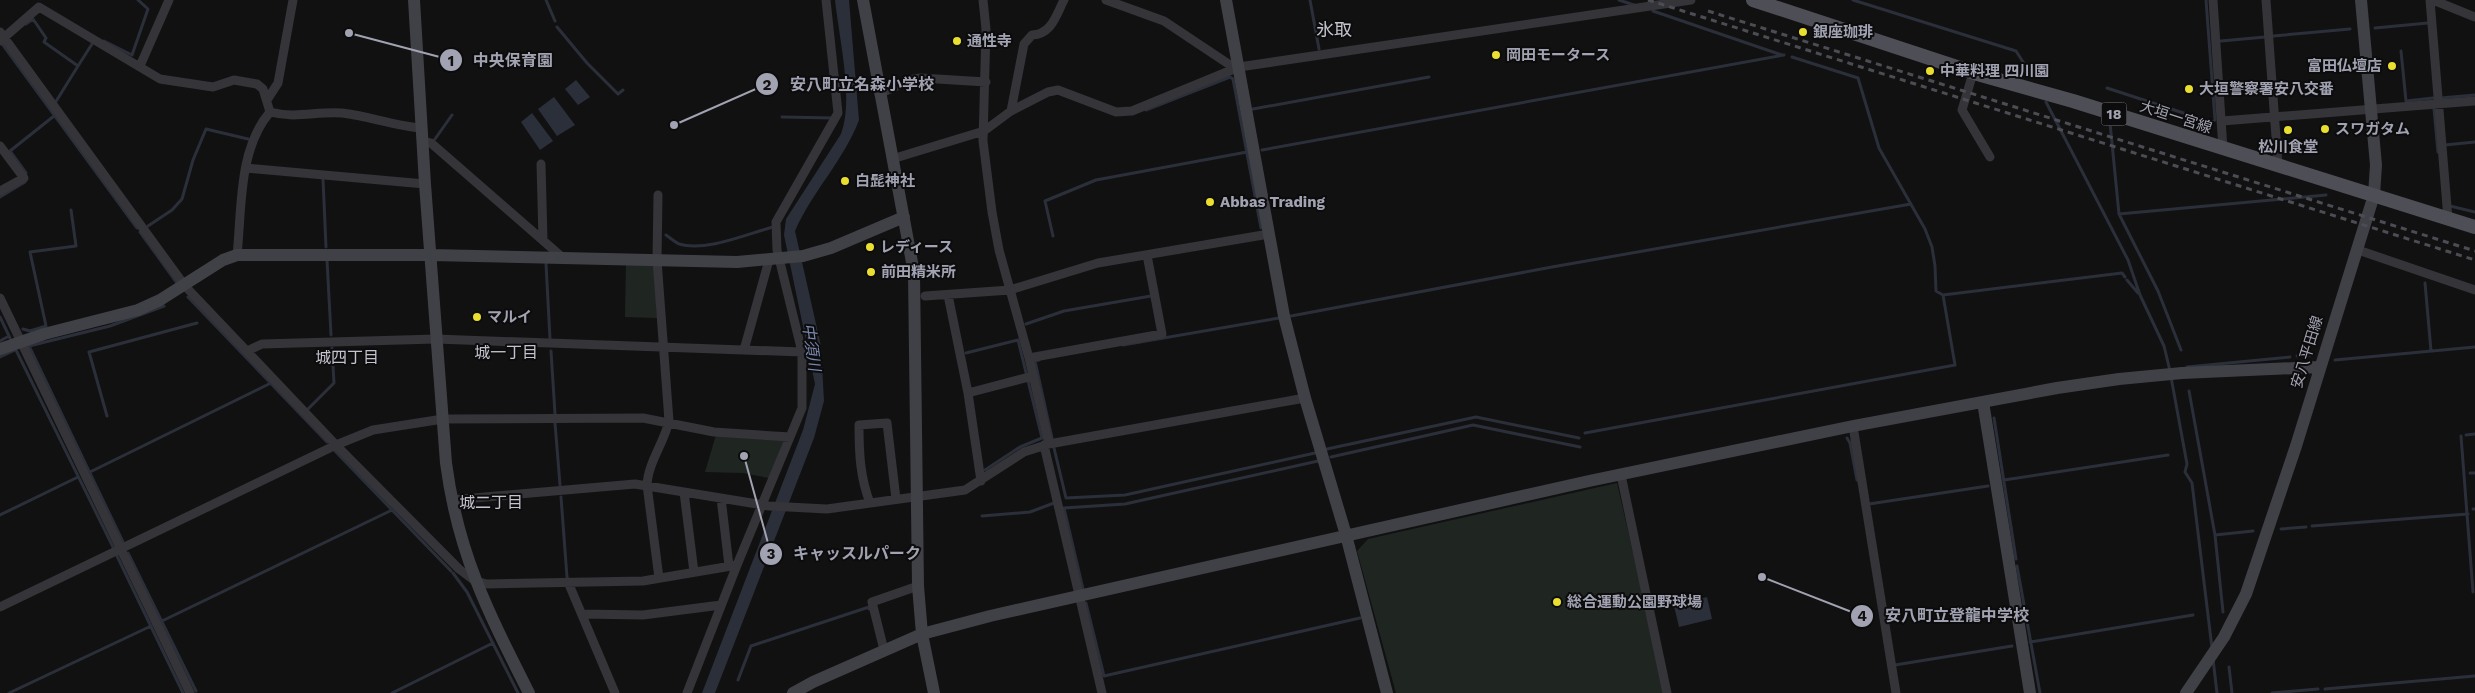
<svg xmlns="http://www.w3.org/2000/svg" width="2475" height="693" viewBox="0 0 2475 693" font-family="'Work Sans','Noto Sans JP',sans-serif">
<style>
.green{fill:#1f2622}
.water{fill:#2b2f3a}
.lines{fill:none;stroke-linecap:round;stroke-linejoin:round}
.stream{stroke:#2b2f3a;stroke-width:3}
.street{stroke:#343439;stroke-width:9}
.secondary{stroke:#404047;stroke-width:12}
.primary{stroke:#4e4e56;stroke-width:14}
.rail{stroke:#4c4d54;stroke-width:3;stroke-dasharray:6 5;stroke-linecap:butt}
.poi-dot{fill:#eadf31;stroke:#0c0c0d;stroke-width:2}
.labels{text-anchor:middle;stroke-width:4;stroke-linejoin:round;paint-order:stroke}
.shield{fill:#0c0c0d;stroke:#757680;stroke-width:1}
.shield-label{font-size:14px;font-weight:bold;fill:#a2a3b2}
.poi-label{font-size:15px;font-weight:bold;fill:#a2a3b2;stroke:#0c0c0d;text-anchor:start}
.street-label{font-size:15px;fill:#a2a3b2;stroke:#0c0c0d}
.water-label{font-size:16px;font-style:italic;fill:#7a87ad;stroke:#0c0c0d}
.neighbourhood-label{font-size:16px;fill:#c3c3ce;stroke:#0c0c0d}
.quarter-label{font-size:18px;fill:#c3c3ce;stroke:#0c0c0d}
.leader{fill:none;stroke:#a2a3b2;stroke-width:2}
.callout-dot{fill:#a2a3b2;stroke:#0c0c0d;stroke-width:2}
.mark-label{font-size:15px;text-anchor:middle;font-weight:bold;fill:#111}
.callout-label{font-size:16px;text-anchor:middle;font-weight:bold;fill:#a2a3b2;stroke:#0c0c0d;stroke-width:4;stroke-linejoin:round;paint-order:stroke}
</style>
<rect width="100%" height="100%" fill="#111112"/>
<!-- green -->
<path class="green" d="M626,262h28l3,56 -32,-1z
M716,435l68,5 -15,38 -26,-5 -38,-1z
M1617,483l48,210h-269l-39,-142 11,-12z"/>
<!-- water -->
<path class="water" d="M835,0h14l10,120c-15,40 -47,72 -64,111l26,115 3,55 -10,37 -99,255h-13l101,-263 12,-46 -31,-149 2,-16 55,-85c13,-35 -2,-96 -6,-134z
M576,80l14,17 -12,8 -13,-16z
M554,97l21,28 -18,11 -19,-27z
M532,113l21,28 -13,9 -19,-28z
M1707,597l5,22 -33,8 -5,-21z"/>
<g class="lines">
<!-- stream -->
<path class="stream" d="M546,0l9,21
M1310,0l9,49
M1619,0l15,5
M1853,0l163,51 9,14
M1653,11l129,44
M26,24l7,-5 13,19 -2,4 34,24 -23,37
M557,27l30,36 31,31 5,-4
M2375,28l53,-5
M2273,36l77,-7
M104,41l28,14 16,-46 -10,-9
M2221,41l44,-4
M3,45l134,183
M2401,51l5,50 27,-3
M1792,57l66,21 21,70 46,81 7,18 3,19 1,25 7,4 179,-22 3,4
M78,66l14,-22
M2107,88l104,34 4,-2 -9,-120
M2440,96l1,2 34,-3
M2046,102l82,158 12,35 24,51 6,25
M1253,109l176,-32
M2434,109l4,43
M1146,110l84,-33 3,2 28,149
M782,117l52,1
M2110,123l9,91 39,77 23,59
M435,139l17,-24
M2445,145l30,-3
M1262,150l522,-95
M26,173l-16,-22 44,-35
M323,179l3,68
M0,197l25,-15
M2450,206l25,6
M2119,214l207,-19
M148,226l24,-16 10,-11 11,-39 13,-31 42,10
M140,232l37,51
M666,235c4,3 9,7 13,9 27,8 68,-10 94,-17
M1053,236l-8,-35 51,-21 151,-28
M327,260l4,75
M546,264l4,75
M2127,280l11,13
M2425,283l6,68
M188,297l139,145
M1291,316l261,-49 359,-63
M0,317l10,21
M1026,324l38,-13 87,-15
M23,329l7,2 16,-5 -16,-74 46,-6 -5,-36
M0,341l9,-5
M1123,345l156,-27
M15,348l98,199
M551,351l4,63
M966,353l52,-13 24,98 -22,9 -35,23
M2297,356l13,-1
M0,357l15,-7
M1039,360l-4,1 17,77
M2335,360l140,-13
M2187,367l103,-10
M2171,377l16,87 -2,8 7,11 20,165
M2189,391l26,144 8,77
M307,410l27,-27 -2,-35
M107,416l-18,-64 108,-29
M1994,418l22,141
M555,423l5,62
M1585,433l370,-68 -12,-70
M2466,435l9,-1
M2461,436l12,156
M1847,438l3,5 7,37
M1054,448l12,50 59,-3 190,-42
M1327,449l149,-32 103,21
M335,451l116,120
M1331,457l142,-32 107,22
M90,472l181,-89
M2470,473h5
M2004,480l164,-25
M561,497l6,80
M1869,504l119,-18
M2473,509h2
M0,515l78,-38
M982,516l48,-4 24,-9
M2312,526l156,-12
M2281,529l25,-2
M2215,535l38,-4
M123,542l-94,-196 81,-20 54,-20
M128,553l68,138
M117,556l66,137
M2017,566l23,127
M453,573l14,19 51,101
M1083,589l-19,-81 61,-4 193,-43
M1086,603l18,73 256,-58
M162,621l230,-111
M2030,642l163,-27
M2213,659l4,34
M1895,665l117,-19
M2229,667l3,26
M738,680l13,-34 118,-39v2
M2325,689l150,-13
M9,693l142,-67
M392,693l101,-50
M2272,693l46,-4"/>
<!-- street -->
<path class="street" d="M983,0l3,29 -3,112 9,71 7,38 30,108 20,86
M1106,0l58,21 66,44 9,2
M2213,0l10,149
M2266,0l12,165
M2430,0l18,219
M2433,0l42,17
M0,32l185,254 151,159 123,124 16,12 12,3 156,-3 94,-16
M0,41l39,-34 121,72 53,8 21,-7 23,4 6,5 7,23c27,7 46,-1 72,1 27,3 53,13 80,15
M140,66l29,-66
M1973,73l-11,37 28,47
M879,94l34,-15 8,-1 65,4
M267,100l11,-17 15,-83
M1011,111l13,-67 8,-9c20,-1 24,-20 32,-35
M2222,121l253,-20
M423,141l8,2 132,115
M0,146l24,32 -24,13
M892,159l92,-28 27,-20 37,-19 10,-2 58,22 16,-1 107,-44 452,-67
M541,164l2,76
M246,168l179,16
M658,195l-1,65 12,161c-5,22 -21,42 -22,64l12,93
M2358,250l117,40
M237,255c5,-46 1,-106 33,-143
M948,295l20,98 65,-17
M925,296l85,-6 88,-27 171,-29
M0,298l190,395
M744,350l25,-90
M247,351l15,-7 174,-5 366,13
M1029,358l133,-24 -15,-79
M968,393l13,88
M1853,426l43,267
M1044,445l58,248
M1621,475l46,218
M684,492l10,80
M721,498l8,68
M451,500l184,-16 134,22 58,3 138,-19 59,-38 25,-8 256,-46
M870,503c-10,-26 -11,-50 -11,-78l28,-2 9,76
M568,582l47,111
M0,607l336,-162 37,-15 70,-11 200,-1 71,14 76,5 12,-29v-56l-25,-102 -1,-28 62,-109 -12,-113
M582,614l61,1 78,-10
M884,650l-12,-48 46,-16
M687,693l50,-128 53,-128"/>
<!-- secondary -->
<path class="secondary" d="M414,0l11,184 21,279c12,91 42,149 83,230
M863,0l51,273 4,313 4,48 12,59
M1226,0l58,316 21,82 41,137 41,158
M0,349l44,-15 94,-24 22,-10 63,-40 14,-5h194l306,7 66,-6 28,-8 73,-31
M1983,402l47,291
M793,693l20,-11 109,-48 68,-18 599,-135 264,-55 204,-38 62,-9 63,-6 137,-6
M2186,693l38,-56 22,-43 50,-148 78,-251 2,-30 -15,-165"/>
<!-- primary -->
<path class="primary" d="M1753,0l228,75 92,26 402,126"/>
<!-- rail -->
<path class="rail" d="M1648,0l827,260
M1708,11l767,240"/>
</g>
<!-- markers -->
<g class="poi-dot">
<circle cx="1803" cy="32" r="5"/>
<circle cx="957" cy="41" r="5"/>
<circle cx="1496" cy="55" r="5"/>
<circle cx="2392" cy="66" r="5"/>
<circle cx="1930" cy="71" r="5"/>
<circle cx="2189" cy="89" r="5"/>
<circle cx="2325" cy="129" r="5"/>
<circle cx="2288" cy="130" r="5"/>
<circle cx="845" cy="181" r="5"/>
<circle cx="1210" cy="202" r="5"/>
<circle cx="870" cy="247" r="5"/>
<circle cx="871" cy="272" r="5"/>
<circle cx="477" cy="317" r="5"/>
<circle cx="1557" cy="602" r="5"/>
</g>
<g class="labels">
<!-- shield labels -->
<rect class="shield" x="2101.5" y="102.5" width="25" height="23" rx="4"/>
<g class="shield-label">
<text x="2114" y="119">18</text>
</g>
<!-- poi labels -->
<g class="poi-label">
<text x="1813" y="37">銀座珈琲</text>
<text x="967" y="46">通性寺</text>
<text x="1506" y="60">岡田モータース</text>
<text x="2382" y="71" text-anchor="end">富田仏壇店</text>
<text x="1940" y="76">中華料理 四川園</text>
<text x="2199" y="94">大垣警察署安八交番</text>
<text x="2335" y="134">スワガタム</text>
<text x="2288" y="152" text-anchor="middle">松川食堂</text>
<text x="855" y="186">白髭神社</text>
<text x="1220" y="207">Abbas Trading</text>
<text x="880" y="252">レディース</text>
<text x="881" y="277">前田精米所</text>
<text x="487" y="322">マルイ</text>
<text x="1567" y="607">総合運動公園野球場</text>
</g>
<!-- street labels -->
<g class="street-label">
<text transform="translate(2176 117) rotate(18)" y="5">大垣一宮線</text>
<text transform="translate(2307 352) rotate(-73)" y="5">安八平田線</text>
</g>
<!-- water labels -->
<g class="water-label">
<text transform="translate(812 347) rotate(82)" y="6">中須川</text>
</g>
<!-- neighbourhood labels -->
<g class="neighbourhood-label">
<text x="506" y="358">城一丁目</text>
<text x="347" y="363">城四丁目</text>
<text x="491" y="508">城二丁目</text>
</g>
<!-- quarter labels -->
<g class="quarter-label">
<text x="1334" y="36">氷取</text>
</g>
</g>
<!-- callouts -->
<path class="leader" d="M349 33L451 60M674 125L767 84M744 456L771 554M1762 577L1862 616"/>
<g class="callout-dot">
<circle cx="349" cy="33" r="5"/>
<circle cx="674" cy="125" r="5"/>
<circle cx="744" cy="456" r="5"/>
<circle cx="1762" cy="577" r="5"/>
<circle cx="451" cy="60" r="12"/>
<circle cx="767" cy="84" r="12"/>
<circle cx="771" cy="554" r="12"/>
<circle cx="1862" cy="616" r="12"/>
</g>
<g class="mark-label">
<text x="451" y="66">1</text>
<text x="767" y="90">2</text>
<text x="771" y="559">3</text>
<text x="1862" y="621">4</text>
</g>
<g class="callout-label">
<text x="513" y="66">中央保育園</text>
<text x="862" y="90">安八町立名森小学校</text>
<text x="857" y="559">キャッスルパーク</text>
<text x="1957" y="621">安八町立登龍中学校</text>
</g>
</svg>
